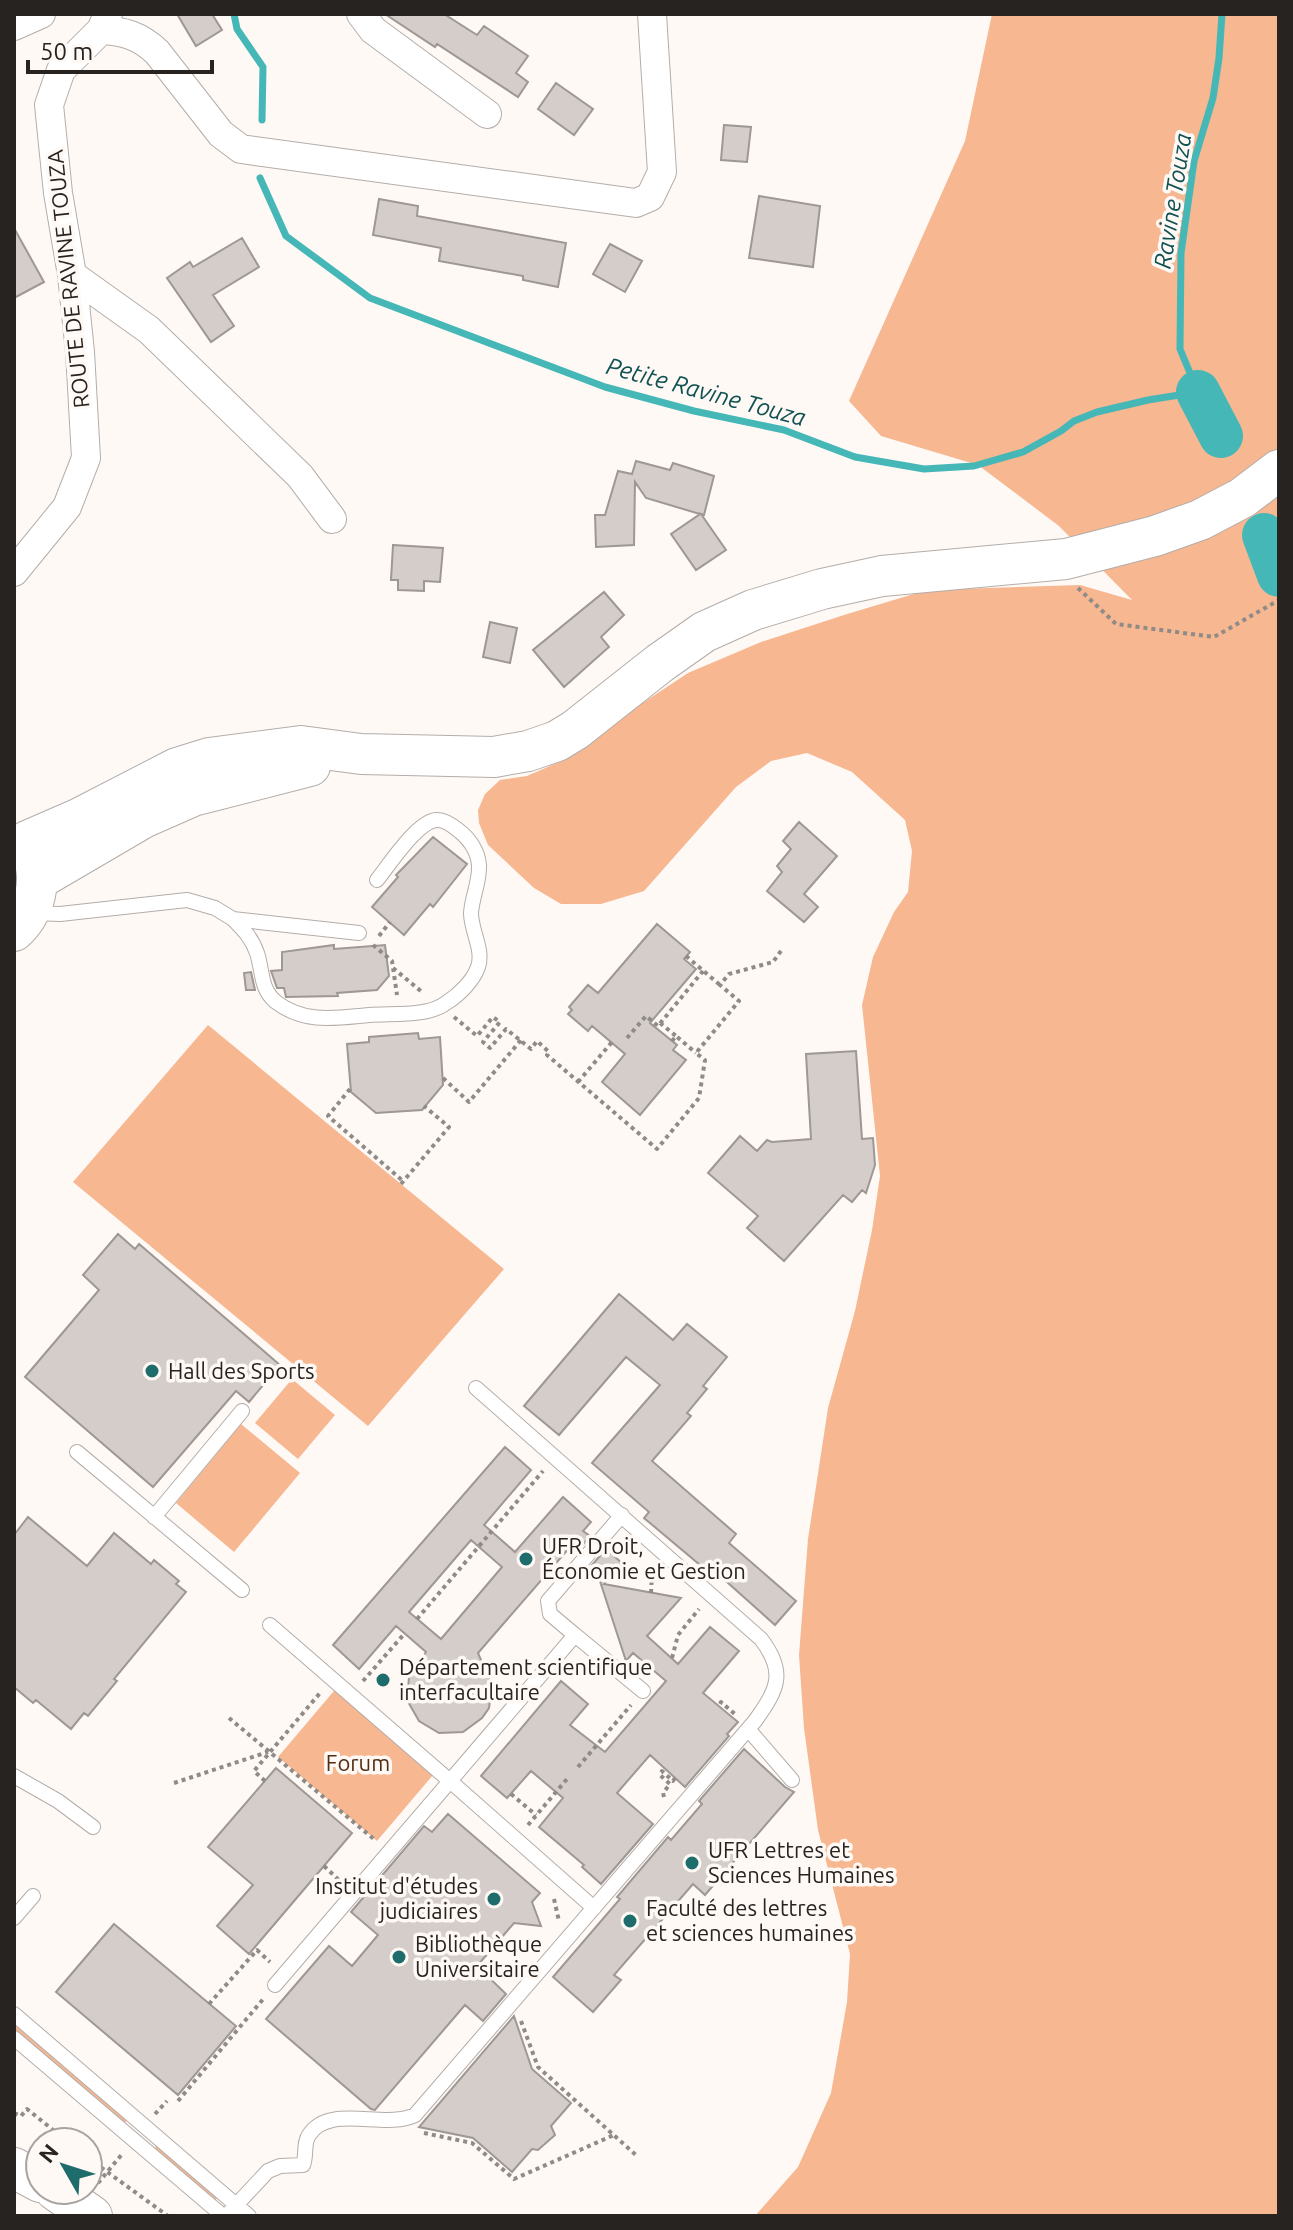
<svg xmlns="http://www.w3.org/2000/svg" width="1293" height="2230" viewBox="0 0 1293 2230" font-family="Ubuntu,sans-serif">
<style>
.green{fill:#f6b791}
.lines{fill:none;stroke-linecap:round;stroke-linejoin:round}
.stream{stroke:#46b7b7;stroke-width:7}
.river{stroke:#46b7b7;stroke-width:44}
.building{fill:#d4cdc9;stroke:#9e9793;stroke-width:2;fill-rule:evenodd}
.service-casing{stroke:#b4ada9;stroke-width:16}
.minor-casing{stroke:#b4ada9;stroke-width:30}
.secondary-casing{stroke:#b4ada9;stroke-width:42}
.path{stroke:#8f8b88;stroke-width:4;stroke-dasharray:4 4;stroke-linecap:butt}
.service{stroke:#fff;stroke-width:14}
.minor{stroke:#fff;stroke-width:28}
.secondary{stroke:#fff;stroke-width:40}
.poi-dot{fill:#1f6c6c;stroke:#fff9f6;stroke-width:3}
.labels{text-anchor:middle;stroke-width:7;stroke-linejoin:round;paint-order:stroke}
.street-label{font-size:22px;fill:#262321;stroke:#fff9f6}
.poi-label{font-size:22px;fill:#262321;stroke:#fff9f6;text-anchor:start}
.park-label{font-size:22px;fill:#502e16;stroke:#fff9f6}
.water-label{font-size:24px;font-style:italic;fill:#115253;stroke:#fff9f6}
</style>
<rect width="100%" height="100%" fill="#fff9f6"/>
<!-- green -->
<path class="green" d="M992,14h287v2202h-524l43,-49 33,-74 16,-91 3,-48 -32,-124 -14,-102 -5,-73 9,-116 20,-131 27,-97 17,-81 8,-54 -18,-171 11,-48 21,-45 14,-20 4,-41 -7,-31 -53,-48 -45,-19 -36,8 -35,26 -92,104 -43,13h-40l-27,-16 -46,-43 -9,-22 -1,-13 7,-16 15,-14 27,-4 39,-17 54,-41 68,-45 73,-31 83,-27 83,-25 153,-5 52,15 -73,-74 -81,-61 -97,-29 -32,-35 116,-260z
M208,1025l296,244 -136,157 -295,-244z
M292,1379l43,36 -37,44 -43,-36z
M241,1424l59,49 -66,79 -58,-49z
M339,1685l99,84 -61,72 -99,-84z
M14,2022l114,97 -4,5 -110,-93z
M157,2145l61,52 -4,5 -61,-52z"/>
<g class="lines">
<!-- stream -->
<path class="stream" d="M234,14l3,15 26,38 -1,53
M260,178l26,58 84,62 235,89 89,24 90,19 71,27 69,12 50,-3 49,-14 38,-21 13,-10 23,-9 51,-12 50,-8 -18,-43 1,-96 13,-92 19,-63 6,-40 3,-44"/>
<!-- river -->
<path class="river" d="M1198,392l23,44
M1264,535l15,40"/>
</g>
<!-- building -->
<path class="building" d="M177,14h35l10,16 -26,16z
M385,14h59l33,21 7,-9 44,30 -12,17 12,9 -10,15 -81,-53 -2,3z
M556,83l37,26 -19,26 -36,-26z
M724,125l27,2 -4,35 -26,-2z
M759,196l61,10 -7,61 -64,-9z
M379,199l39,7 -1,10 149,27 -8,44 -35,-7v-4l-84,-15 2,-13 -68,-13z
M14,228l30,54 -30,16z
M242,238l17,29 -46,28 21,31 -23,16 -44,-64 23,-16 3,5z
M610,244l32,17 -17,31 -32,-18z
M636,461l34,9 3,-7 41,13 -10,39 -3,-1 25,36 -30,20 -25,-36 29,-20 -54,-16 -11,-16 -1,63 -38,2 -1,-32h10l13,-44 14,3z
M393,545l50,3 -3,34 -16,-1v10l-26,-1v-10h-7z
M604,592l20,23 -23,22 8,10 -45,40 -31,-37z
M490,622l27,6 -7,35 -27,-6z
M799,822l38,34 -33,38 14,13 -14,15 -37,-31 15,-19 -5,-6 14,-17 -8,-8z
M433,837l34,27 -34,43 -3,-3 -26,31 -32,-28 26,-30 -2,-2z
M657,924l33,28 -6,7 12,10 -46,54 27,22 -4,5 13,10 -46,55 -38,-33 23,-28 -33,-28 -4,5 -20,-17 4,-4 -3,-3 19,-22 10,8z
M334,945v4l51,-4 4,31 -12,14 -40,3 1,3 -52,1 -2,-9h-7l-6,-17 11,-1v-18z
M251,972l4,18h-9l-2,-17z
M418,1033l1,6 21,-2 3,48 -21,25 -46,3 -25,-21 -4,-48 22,-2v-5z
M856,1051l6,88 11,-1 2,27 -9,28 -4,-3 -10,12 -9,-7 -59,66 -37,-33 11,-12 -50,-43 32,-37 17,15 10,-11 5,2 39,-3 -5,-85z
M118,1234l17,15 4,-5 141,121 -31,37 -13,-11 -83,96 -128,-110 74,-87 -16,-15z
M619,1294l54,46 14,-16 40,33 -24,29 4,3 -20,24 4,3 -39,45 84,73 -7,9 67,58 -21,24 -66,-59 -3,4 -62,-52 5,-6 -57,-49 68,-78 -34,-28 -67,78 -35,-29z
M505,1447l26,23 -47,55 31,27 48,-55 28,25 -8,9 7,5 -13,16 -7,-5 -92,106 14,33 -3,22 -7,10 -19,14 -24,1 -20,-12 -12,-21 2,-23 17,-25 -30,-26 -37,43 -26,-24zM471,1540l31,27 -61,72 -32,-27z
M28,1517l59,49 27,-33 37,31 3,-4 25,21 -3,3 10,8 -72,87 3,2 -29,35 -4,-3 -13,16 -35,-29 -3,3 -19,-16v-152z
M606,1549l16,14 -18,21 77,14 -34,38 31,28 32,-37 29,24 -36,42 35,29 -11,12 2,2 -44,51 -35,-32 -33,38 36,31 -52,60 -19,-17 2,-2 -45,-38 24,-29 -32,-27 -24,27 -26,-22 80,-95 27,23 -18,21 35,27 61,-71 -33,-28 -7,8 -30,-92 -4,-4z
M744,1749l41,38 9,5 -89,103 -12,-11 -79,91 7,5 -28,32 -40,-35 67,-78 -3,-2 51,-60 3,3 31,-36 -3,-3z
M276,1768l76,65 -103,121 -32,-28 36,-41 -45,-38z
M448,1814l92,79 -8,9 9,24 -27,-3 -37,43 29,28 -23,27 -18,-16 -90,105 -4,-1 -105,-90 63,-73 23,20 26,-31 -27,-23 73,-86 8,6z
M114,1924l122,102 -58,69 -122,-103z
M514,2016l18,53 39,34 -20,23 4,9 -17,15 -6,-1 -20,23 -39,-34 -54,-11z"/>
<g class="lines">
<!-- service casing -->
<g class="service-casing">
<path id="service" d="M33,913l27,1 127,-14 28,8 18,11 126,14
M233,919c10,10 19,19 24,34 6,18 3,36 19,49 29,22 60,16 93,13 23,-2 59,2 77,-12 13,-8 27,-22 32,-36 6,-17 -7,-36 -7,-54 1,-16 9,-32 8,-48 -1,-14 -10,-27 -21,-35 -6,-5 -14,-11 -22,-10 -19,2 -47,45 -59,60
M77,1452l165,138
M154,1517l88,-106
M270,1625l180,156 125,-146 -25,-21 -2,-13 74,-86
M575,1635l68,56
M748,1729l44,51
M14,1776l44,25 35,26
M14,1918l19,-22
M275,1985l175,-204 144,127
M14,2014l235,202
M14,2038l209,178
M226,2216l42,-45 12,-5 23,-1c4,-9 0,-22 6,-30 20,-32 76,-5 106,-20l340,-394c22,-31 32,-48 6,-82l-285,-251"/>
</g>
<!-- minor casing -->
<g class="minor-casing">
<path id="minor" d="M361,14l12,16 114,84
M14,26l27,-12
M101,30c23,1 39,6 56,22l64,82 20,15 395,54 14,-6 12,-25 -10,-158
M72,275l77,55 151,146 32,43
M14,572l53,-65 19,-49 -6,-106 -8,-77 -14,-82 -9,-88 12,-35 40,-40 7,-16"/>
</g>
<!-- secondary casing -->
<g class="secondary-casing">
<path id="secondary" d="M27,841l53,-23 97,-50 32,-10 92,-12 60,8 133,3 34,-6 29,-10 18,-11 85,-67 44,-31 49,-22 69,-21 60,-13 184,-17 89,-23 45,-16 42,-22 37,-28
M37,880l106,-62 50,-22 117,-30
M14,931c21,-19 29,-51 18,-77
M14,2168l26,14
M55,2190l37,26"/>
</g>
<!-- path -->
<path class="path" d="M1078,588l38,36 98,13 65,-37
M379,936l11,-14
M373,945l19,16 5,34
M686,956l34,29
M393,968l29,24
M454,1017l23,19 16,-19 7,5 -17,20 7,6 16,-19 25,20 6,-8 12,11 -2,3 110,94 42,-51 6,-38 -9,-7 43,-52 -19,-16 9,-11 44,-12 10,-14
M660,1023l16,13
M627,1038l19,-22 12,10 45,-55
M672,1041l4,-5 20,17
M443,1078l26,24 52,-62
M578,1082l34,-40
M350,1089l-22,27 75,65
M401,1184l48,-57 -25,-21
M651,1593l1,-19 4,-5
M417,1619l126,-148
M672,1658l6,-23 21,-26
M363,1681l42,-48
M720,1704l1,-2 15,13
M229,1718l146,122
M578,1767l53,-62
M265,1781l-11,-10 66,-78
M174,1783l94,-31
M511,1794l25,21
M664,1797l-1,-4 7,-9 -10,-9 2,-4 11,10 2,-3
M528,1825l39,-46
M324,1866l16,15
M554,1899l5,22
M209,2004l48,-54 13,12
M521,2021l17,46 99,89
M178,2101l86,-103
M14,2113l7,3 6,-7 41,33
M155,2114l12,-13
M424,2133l48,10 42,36 100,-44
M88,2158l80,58
M98,2183l25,-30"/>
<!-- service -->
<use href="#service" class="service"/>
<!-- minor -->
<use href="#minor" class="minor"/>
<!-- secondary -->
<use href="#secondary" class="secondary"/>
</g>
<!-- markers -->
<g class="poi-dot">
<circle cx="152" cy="1371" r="8"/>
<circle cx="526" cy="1559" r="8"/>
<circle cx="383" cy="1680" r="8"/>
<circle cx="692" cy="1863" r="8"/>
<circle cx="494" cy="1899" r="8"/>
<circle cx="630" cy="1921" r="8"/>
<circle cx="399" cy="1957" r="8"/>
</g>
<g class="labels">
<!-- street labels -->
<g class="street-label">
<text transform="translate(68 279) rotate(-96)" y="8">ROUTE DE RAVINE TOUZA</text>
</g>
<!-- poi labels -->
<g class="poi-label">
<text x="168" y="1379">Hall des Sports</text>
<text x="542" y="1554">UFR Droit,<tspan x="542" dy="25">Économie et Gestion</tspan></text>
<text x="399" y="1675">Département scientifique<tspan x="399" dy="25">interfacultaire</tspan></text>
<text x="708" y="1858">UFR Lettres et<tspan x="708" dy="25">Sciences Humaines</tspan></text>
<text x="478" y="1894" text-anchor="end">Institut d'études<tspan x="478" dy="25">judiciaires</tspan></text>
<text x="646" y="1916">Faculté des lettres<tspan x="646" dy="25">et sciences humaines</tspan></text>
<text x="415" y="1952">Bibliothèque<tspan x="415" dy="25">Universitaire</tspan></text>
</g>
<!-- park labels -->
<g class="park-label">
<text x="358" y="1771">Forum</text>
</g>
<!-- water labels -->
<g class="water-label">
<text transform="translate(1173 201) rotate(-81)" y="8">Ravine Touza</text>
<text transform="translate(706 392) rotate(15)" y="8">Petite Ravine Touza</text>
</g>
</g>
<!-- border -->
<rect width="1293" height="2230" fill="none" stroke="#262321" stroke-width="32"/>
<!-- north arrow -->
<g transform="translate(64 2166) rotate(309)"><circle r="38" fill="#fff9f6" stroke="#a8a3a1" stroke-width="2"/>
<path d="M0-6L14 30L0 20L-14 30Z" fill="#1f6c6c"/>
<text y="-12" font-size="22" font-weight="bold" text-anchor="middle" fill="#262321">N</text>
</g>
<!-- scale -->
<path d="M28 60v12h184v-12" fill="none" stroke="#262321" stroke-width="4"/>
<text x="40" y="60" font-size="24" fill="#262321" stroke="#fff9f6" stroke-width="6" paint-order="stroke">50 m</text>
</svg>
